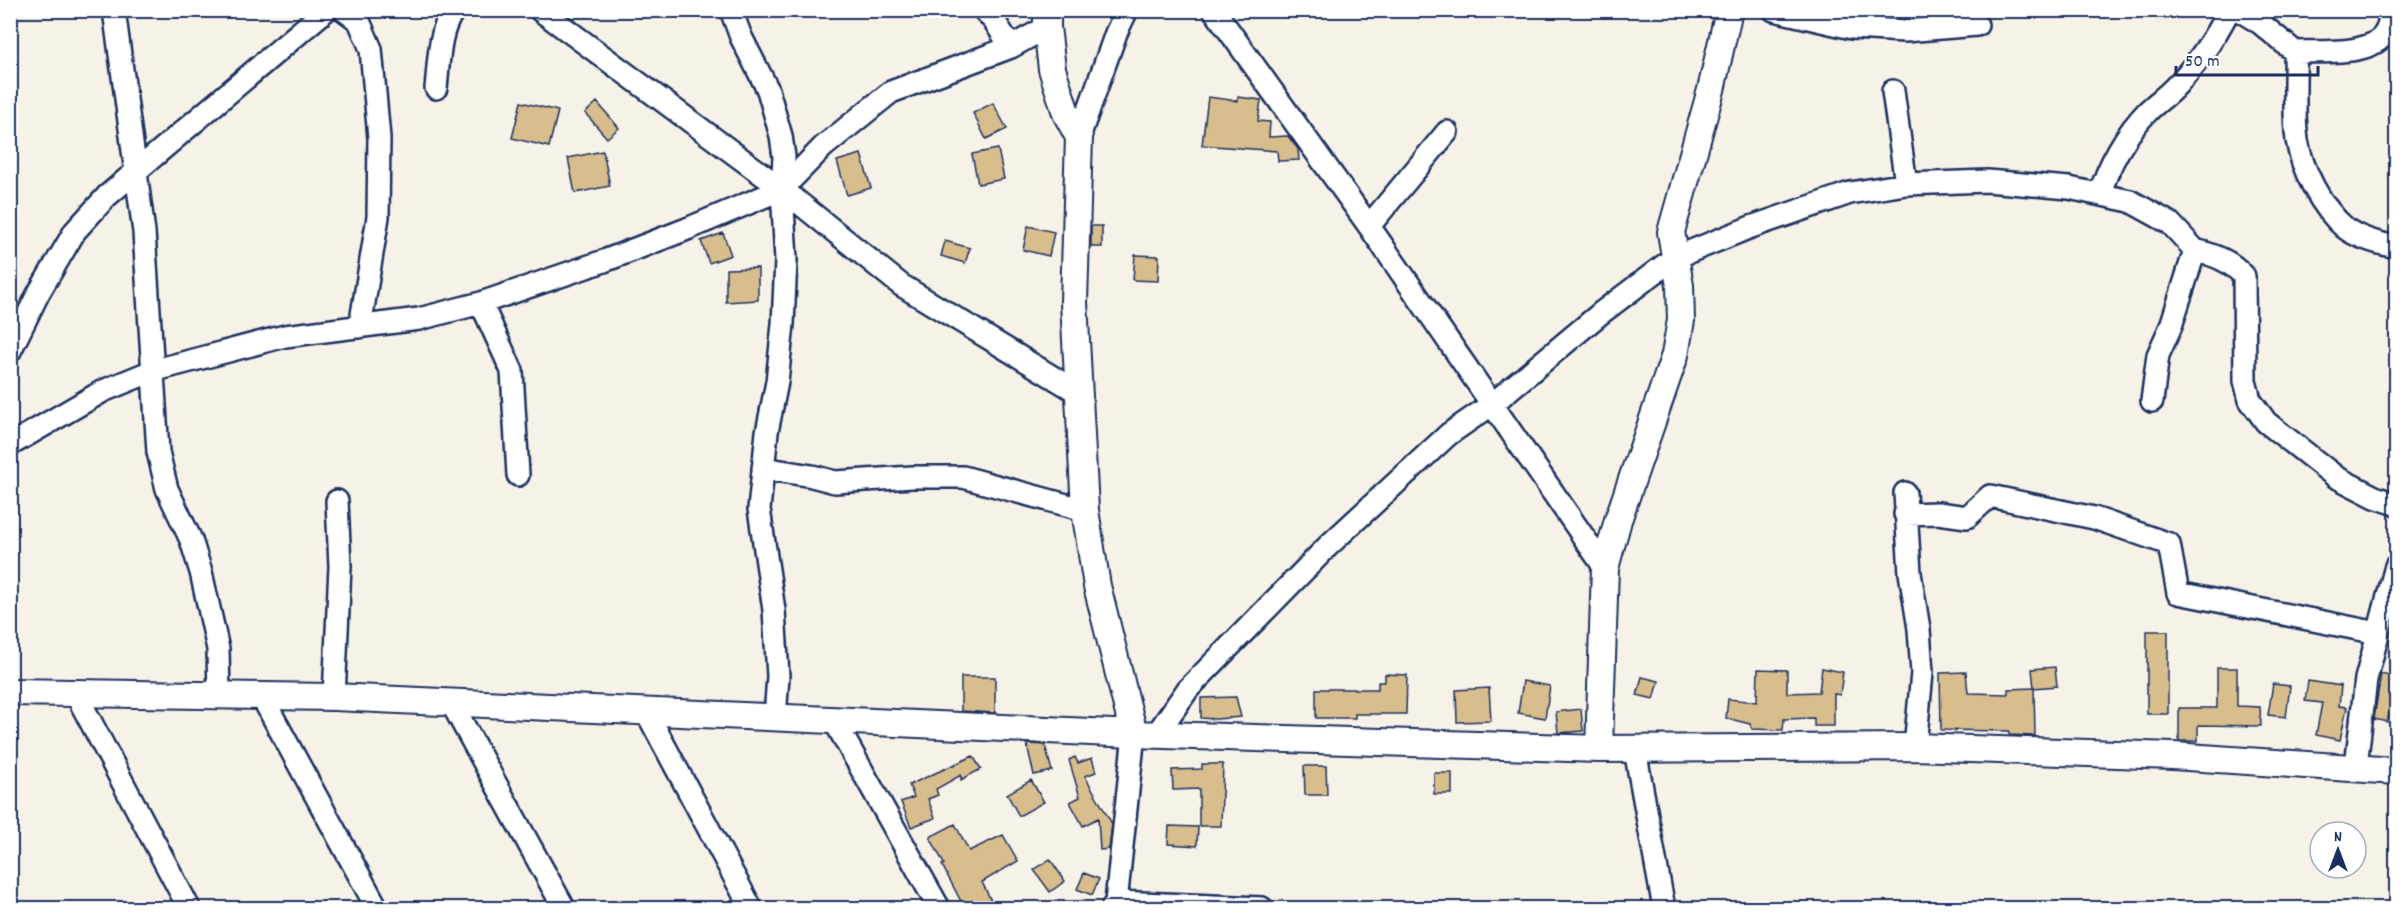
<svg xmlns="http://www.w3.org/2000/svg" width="2407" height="919" viewBox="0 0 2407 919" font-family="Dekko,sans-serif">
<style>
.building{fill:#d8bd8d;stroke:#1b2f5e;stroke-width:1.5}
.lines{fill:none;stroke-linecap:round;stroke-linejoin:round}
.minor-casing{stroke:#1b2f5e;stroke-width:26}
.tertiary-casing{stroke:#1b2f5e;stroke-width:30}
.minor{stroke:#fff;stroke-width:21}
.tertiary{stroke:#fff;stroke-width:26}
</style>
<rect width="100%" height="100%" fill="#f7f2e8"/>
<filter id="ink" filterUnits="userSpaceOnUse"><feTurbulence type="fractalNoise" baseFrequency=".0167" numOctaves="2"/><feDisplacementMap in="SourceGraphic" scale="12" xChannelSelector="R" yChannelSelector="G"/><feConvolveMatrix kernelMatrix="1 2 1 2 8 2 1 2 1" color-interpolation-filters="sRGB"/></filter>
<g filter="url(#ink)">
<!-- building -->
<path class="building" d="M1208,97l30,4v-4l23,3 -3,21 12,1 -1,15 19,-1 10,13 1,11 -21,1 -1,-10 -75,-6z
M521,102l37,9 -9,36 -37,-9z
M597,102l22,26 -12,10 -22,-25z
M993,103l14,26 -21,10 -13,-26z
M998,149l6,30 -26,5 -6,-30z
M603,151l7,35 -35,7 -7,-35z
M861,154l10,34 -24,7 -10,-34z
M1028,226l26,6 -5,24 -26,-6z
M1091,226h11v21h-11z
M723,233l8,22 -22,8 -8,-22z
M945,241l25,7 -5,15 -24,-7z
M1135,255l24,1 -1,25 -25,-1z
M758,268v32l-32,2v-33z
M2147,631h21v83h-21z
M2055,667l2,19 -23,2 -2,-19z
M1822,668l21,4 -3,23 -6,-1v32h-20v-8l-30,1 -1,11 -31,-1 -2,-5 -24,-6 2,-19 29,3 1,-33 29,1v23l32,-1z
M2217,668h20v38l23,1 1,19 -63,-1v16h-19v-33h38z
M1966,672l2,21 40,1v-5l26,-1 1,48 -26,-1v-4l-68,-1 -1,-57z
M1385,674l22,1 -1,39h-51v4h-39v-29h62v-7h7z
M2381,674l16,4v21l-4,-1 -6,24 -13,-3z
M961,677h34v36l-34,-2z
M1642,677l17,4 -5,18 -17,-4z
M1523,681l27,5 -5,32 -27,-5z
M2308,681l33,5 -2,20 8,1 -7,33 -24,-5 6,-32 -17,-2z
M2273,684l17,2 -4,31 -18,-2z
M1489,688l2,33 -34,1 -1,-32z
M1236,697l5,20 -25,2 -15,-1v-20z
M1581,709l2,22 -25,2 -2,-21z
M1030,744l15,1 7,26 -18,4 -7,-30z
M973,756l8,13 -20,11v-5l-25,14 2,6 -10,4 7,19 -24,9 -10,-25 13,-5 -5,-12z
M1075,757l3,6 14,-5 4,14 -11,4 27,48 -3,25 -9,1 -2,-32 -15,8 -13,-24 10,-5 -11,-37z
M1202,764h21l-2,62h-22v-37l-26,1 -1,-20 30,-1z
M1304,766h22l1,29h-22z
M1434,773h18v21h-18z
M1031,780l13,22 -25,14 -12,-22z
M955,824l14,27 34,-16 15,26 -36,21 13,27h-30l-23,-44 2,-1 -14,-27z
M1169,826l29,1 -1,19 -29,-2z
M1050,859l15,22 -15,11 -16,-22z
M1084,873l15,6 -7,16 -15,-6z"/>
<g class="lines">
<!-- minor casing -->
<g class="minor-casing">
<path id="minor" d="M114,10l30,222 14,220 9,37 24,51 10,32 17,77 1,47
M344,10l15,11 12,28 8,89 -1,79 -18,110
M540,10l242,179 119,96 178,108
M731,10l10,27 27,53 13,46 3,21 -2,32 4,71 -3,64 -6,58 -10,50 -8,77 15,101 4,66 -3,42
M984,10l11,12 16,25
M1214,10l155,216 236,342
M1774,10l78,18 53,3 72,-6
M2239,10l21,13 35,29c24,-1 77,4 90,-19 4,-6 5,-15 7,-23
M2295,52c1,27 -2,61 2,88 5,30 24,67 48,88 13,10 36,16 51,19
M436,88c3,-25 2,-57 18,-78
M1893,91l13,93
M1079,137l37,-104 11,-23
M2100,194c8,-29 27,-62 48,-83 8,-8 17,-14 25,-22 23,-23 41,-50 56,-79
M1369,226l78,-94
M2195,250c19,5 36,11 49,26l1,105 5,19 16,22 70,55 39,20 21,7
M481,303l31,68 6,104
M10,351l28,-57 37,-63 32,-35 219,-186
M10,445l93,-54 49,-20 133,-35 134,-17 62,-16 123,-42 83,-32 95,-40 41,-42 68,-55 120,-45 36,-20
M763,468l49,8 23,6 77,-5h51l122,33
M1905,493l5,80 9,56 3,44 -7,74
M1905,514l33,-1 29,4 23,-21 104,22 75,26 9,49 200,40
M75,692l114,216
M262,697l115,211
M334,697l6,-131 -3,-65
M452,704l112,204
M647,713l104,195
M835,722l104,186
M1156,735l32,-46 141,-144 120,-111 42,-29 110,-92 73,-55 77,-31 99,-34 56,-9 81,-3 82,7 61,13 40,22 25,27 -24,76 -13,29 -6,46
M1635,750l29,158
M2356,766l10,-87 30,-113
M1116,902l146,6
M1112,908l4,-6 18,-168"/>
</g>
<!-- tertiary casing -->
<g class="tertiary-casing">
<path id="tertiary" d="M1047,10v17l5,42 14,44 13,24 -5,165 11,208 12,76 37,148
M10,692l324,5 800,37 465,15 316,-2 258,9 223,15
M1599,749l6,-181 13,-48 57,-165 6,-35 -1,-34 -9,-54 40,-142 18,-80"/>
</g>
<!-- minor -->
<use href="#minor" class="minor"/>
<!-- tertiary -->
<use href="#tertiary" class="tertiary"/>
</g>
</g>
<!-- margin -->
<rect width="2407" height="919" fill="none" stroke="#fff" stroke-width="36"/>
<rect x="18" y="18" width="2371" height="883" fill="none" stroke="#1b2f5e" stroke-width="2" filter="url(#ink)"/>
<!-- north arrow -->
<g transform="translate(2338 850)"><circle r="28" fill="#ffffff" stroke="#a4acbf" stroke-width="1.5"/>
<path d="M0-4.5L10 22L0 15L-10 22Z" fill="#1b2f5e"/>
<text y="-9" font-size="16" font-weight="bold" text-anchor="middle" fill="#1b2f5e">N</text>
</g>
<!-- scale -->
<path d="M2176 66v9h142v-9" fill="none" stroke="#1b2f5e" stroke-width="3"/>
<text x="2185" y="66" font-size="18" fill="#1b2f5e" stroke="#ffffff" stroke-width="4.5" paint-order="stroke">50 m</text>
</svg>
